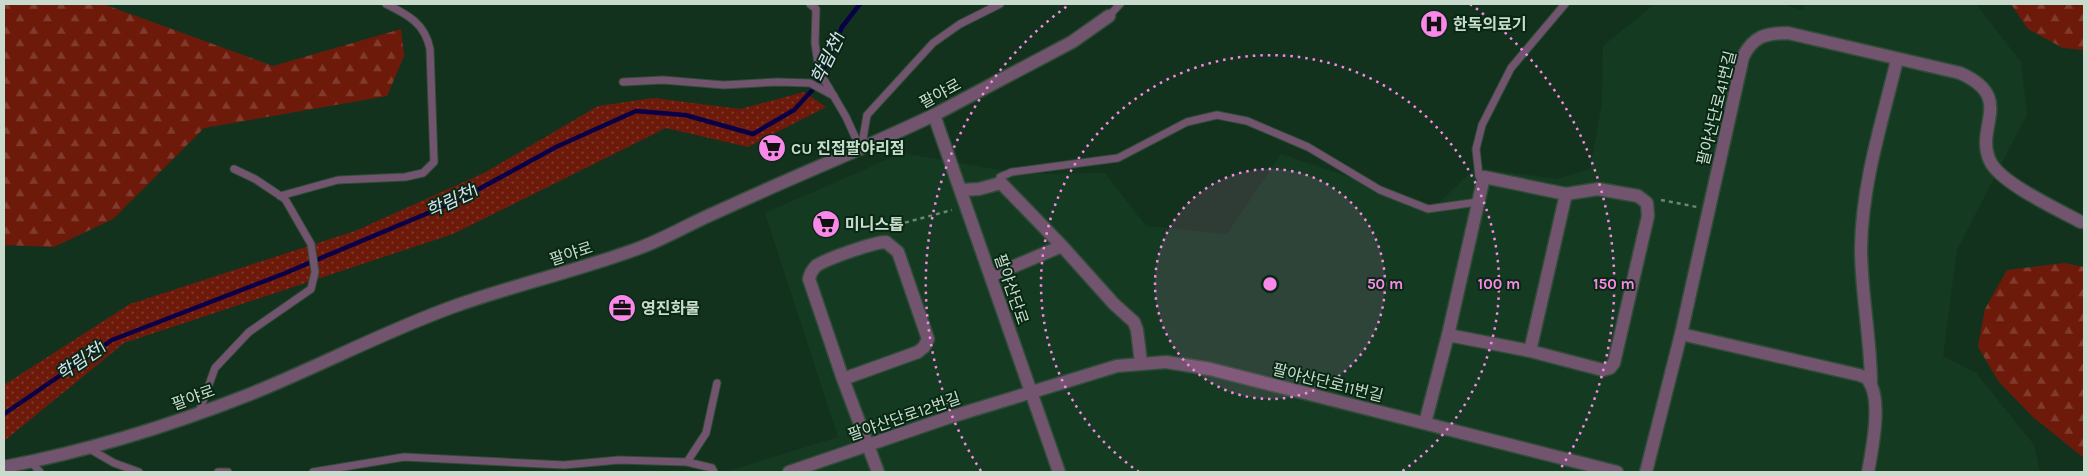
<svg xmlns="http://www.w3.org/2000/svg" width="2088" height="476" viewBox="0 0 2088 476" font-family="Karla,'Noto Sans KR',sans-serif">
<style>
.built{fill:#143b21}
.grass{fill:url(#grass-dots)}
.forest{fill:url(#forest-firs)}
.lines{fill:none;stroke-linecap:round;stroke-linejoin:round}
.stream{stroke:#090048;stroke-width:4.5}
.service-casing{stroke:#304d39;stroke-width:9}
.minor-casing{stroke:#304d39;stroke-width:15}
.tertiary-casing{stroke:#304d39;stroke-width:15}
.path{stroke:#6d8674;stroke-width:2.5;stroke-dasharray:4 4;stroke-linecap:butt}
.service{stroke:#73546e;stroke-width:7}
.minor{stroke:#73546e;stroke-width:12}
.tertiary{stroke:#73546e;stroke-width:12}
.ring{fill:none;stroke:#f988e9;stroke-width:2.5;stroke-dasharray:2.5 5}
.labels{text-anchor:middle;stroke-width:4;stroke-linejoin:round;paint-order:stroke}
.poi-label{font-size:16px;font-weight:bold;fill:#c9dbcd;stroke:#082814;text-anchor:start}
.street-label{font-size:16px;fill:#c9dbcd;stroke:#082814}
.water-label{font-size:18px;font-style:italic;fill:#dae1f6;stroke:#082814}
.centre{fill:#f988e9;stroke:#082814;stroke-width:2.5}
.ring-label{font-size:15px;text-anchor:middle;font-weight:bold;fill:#f988e9;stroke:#082814;stroke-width:4;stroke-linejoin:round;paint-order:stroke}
</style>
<defs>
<pattern id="grass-dots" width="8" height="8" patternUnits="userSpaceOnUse" patternTransform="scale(1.25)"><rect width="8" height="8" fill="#6e1a0b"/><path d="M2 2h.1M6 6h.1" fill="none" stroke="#813b2d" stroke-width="1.8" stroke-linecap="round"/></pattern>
<pattern id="forest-firs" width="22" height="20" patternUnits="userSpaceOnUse" patternTransform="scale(1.25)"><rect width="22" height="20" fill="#6e1a0b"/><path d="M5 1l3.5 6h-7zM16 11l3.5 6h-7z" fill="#813b2d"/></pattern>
</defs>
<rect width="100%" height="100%" fill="#13321d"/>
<!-- built -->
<path class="built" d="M1655,4h128l19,6 4,-6h170l45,58 6,52 -70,136 -14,106 33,17 58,72 6,27h-1315l113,-35 -73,-224 137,-60 120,21 83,-1 41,53 81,8 54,-80 155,52 39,-38 82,11 33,-10 12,-66 1,-57z"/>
<!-- grass -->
<path class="grass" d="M804,92l22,15 -78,40 -82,-19 -213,106 -329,109 -120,98v-56l126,-81 225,-73 129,-58 114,-67 56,-8 86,11z"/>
<!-- forest -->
<path class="forest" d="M4,4h99l170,62 128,-37 3,27 -17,40 -183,32 -91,91 -59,28 -50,-2z
M2011,4h73v46l-21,-2 -35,-19z
M2064,263l20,4v191l-51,-41 -34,-35 -21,-35 7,-38 22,-39z"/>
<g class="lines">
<!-- stream -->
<path class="stream" d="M4,414l108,-74 171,-66 176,-74 97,-53 80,-36 49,4 68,19 41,-24 23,-25 25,-58 18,-23"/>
<!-- service casing -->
<g class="service-casing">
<path id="service" d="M810,4l6,5 -1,34 4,28 27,46 15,33
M1109,16l11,-12
M623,82l40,-2 61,5 53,-3 33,1 24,13
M861,150l6,-35 66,-72 27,-19 40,-20
M1484,177l-5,-1 -3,-27 6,-24 29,-57 54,-64
M1001,183l-1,-6 12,-5 106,-14 69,-36 30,-7 30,6 61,26 72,43 48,19 50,-7
M280,196l58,-16 67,-3 18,-4 11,-11 -4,-113c-5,-26 -22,-34 -44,-45
M199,412l16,-44 34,-36 62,-43 4,-17 -4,-28 -26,-45 -30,-20 -21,-10
M88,448l26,15 25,9
M31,462l9,10
M687,462l19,-29 11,-50
M218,472h10
M313,472l91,-15 160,8 55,-5 68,2 25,6 2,4"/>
</g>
<!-- minor casing -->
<g class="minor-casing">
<path id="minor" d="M934,115l138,-73 37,-26
M961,190l18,-1 22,-6 61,63 52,58 20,18 3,8 4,33
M991,276l71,-30
M1681,334l178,41 8,3 4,7
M1530,351l36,-157
M843,379l75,-27 6,-5 4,-8 -30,-87 -12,-10c-12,0 -60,17 -70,24 -4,4 -6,8 -7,13l34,100 35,93
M1425,423l23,-88 36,-158 82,17 32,-5 40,7 9,7 1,13 -34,147 -4,5 -7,2 -73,-19 -82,-16
M789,472l158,-54 170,-52 49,-4 44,7 407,103
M1646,472l35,-138 62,-277c10,-21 23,-24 45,-24l172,40c56,25 14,53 30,88 10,22 69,49 91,61
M1868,472c4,-22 13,-66 3,-87 0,-46 -10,-91 -10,-137 1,-65 21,-126 36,-188"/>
</g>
<!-- tertiary casing -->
<g class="tertiary-casing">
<path id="tertiary" d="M4,467c84,-16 165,-41 244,-72 70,-28 137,-64 207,-89 62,-22 126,-36 187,-59 26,-10 51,-25 77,-36 71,-33 144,-62 215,-96l125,357"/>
</g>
<!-- path -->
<path class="path" d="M1661,200l36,7
M891,230l9,-6 52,-14"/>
<!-- service -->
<use href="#service" class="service"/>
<!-- minor -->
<use href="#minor" class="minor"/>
<!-- tertiary -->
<use href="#tertiary" class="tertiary"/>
</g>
<!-- distance rings -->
<circle cx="1270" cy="284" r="115" fill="#f988e9" fill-opacity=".12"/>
<g class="ring">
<circle cx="1270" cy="284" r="115"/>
<path d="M1139 472A229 229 0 1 1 1401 472"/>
<path d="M981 471A344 344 0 0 1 1070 4M1470 4A344 344 0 0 1 1559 471"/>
</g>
<!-- icons -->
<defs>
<g id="hospital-disc" transform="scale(1.4375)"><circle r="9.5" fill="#f988e9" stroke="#082814"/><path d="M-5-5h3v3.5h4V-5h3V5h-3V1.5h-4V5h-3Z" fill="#111"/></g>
<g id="supermarket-disc" transform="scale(1.4375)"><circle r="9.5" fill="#f988e9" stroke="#082814"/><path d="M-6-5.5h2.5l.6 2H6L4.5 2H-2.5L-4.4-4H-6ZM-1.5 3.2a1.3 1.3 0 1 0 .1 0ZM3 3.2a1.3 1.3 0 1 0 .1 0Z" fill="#111"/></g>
<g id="office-disc" transform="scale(1.4375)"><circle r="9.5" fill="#f988e9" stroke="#082814"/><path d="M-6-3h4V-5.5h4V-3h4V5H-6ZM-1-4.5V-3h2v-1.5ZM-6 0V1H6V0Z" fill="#111"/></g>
</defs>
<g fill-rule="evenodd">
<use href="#hospital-disc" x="1434" y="24"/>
<use href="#supermarket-disc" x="772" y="148"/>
<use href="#supermarket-disc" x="826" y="224"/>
<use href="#office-disc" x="622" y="308"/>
</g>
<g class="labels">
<!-- poi labels -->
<g class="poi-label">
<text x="1453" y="30">한독의료기</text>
<text x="791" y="154">CU 진접팔야리점</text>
<text x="845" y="230">미니스톱</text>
<text x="641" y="314">영진화물</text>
</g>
<!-- street labels -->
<g class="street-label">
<text transform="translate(940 93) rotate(-28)" y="6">팔야로</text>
<text transform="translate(1716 108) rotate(-76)" y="6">팔야산단로41번길</text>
<text transform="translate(571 253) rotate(-18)" y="6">팔야로</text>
<text transform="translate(1012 289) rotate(71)" y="6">팔야산단로</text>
<text transform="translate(1328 382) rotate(14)" y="6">팔야산단로11번길</text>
<text transform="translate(193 397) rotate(-20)" y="6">팔야로</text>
<text transform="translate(904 416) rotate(-19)" y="6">팔야산단로12번길</text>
</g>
<!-- water labels -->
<g class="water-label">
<text transform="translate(828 58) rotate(-64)" y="6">학림천1</text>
<text transform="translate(452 201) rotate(-25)" y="6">학림천1</text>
<text transform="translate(81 361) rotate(-34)" y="6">학림천1</text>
</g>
</g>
<circle cx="1270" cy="284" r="8" class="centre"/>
<g class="ring-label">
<text x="1385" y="289">50 m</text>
<text x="1499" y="289">100 m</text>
<text x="1614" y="289">150 m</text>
</g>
<!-- border -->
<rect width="2088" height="476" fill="none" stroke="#c9dbcd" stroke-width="10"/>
</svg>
